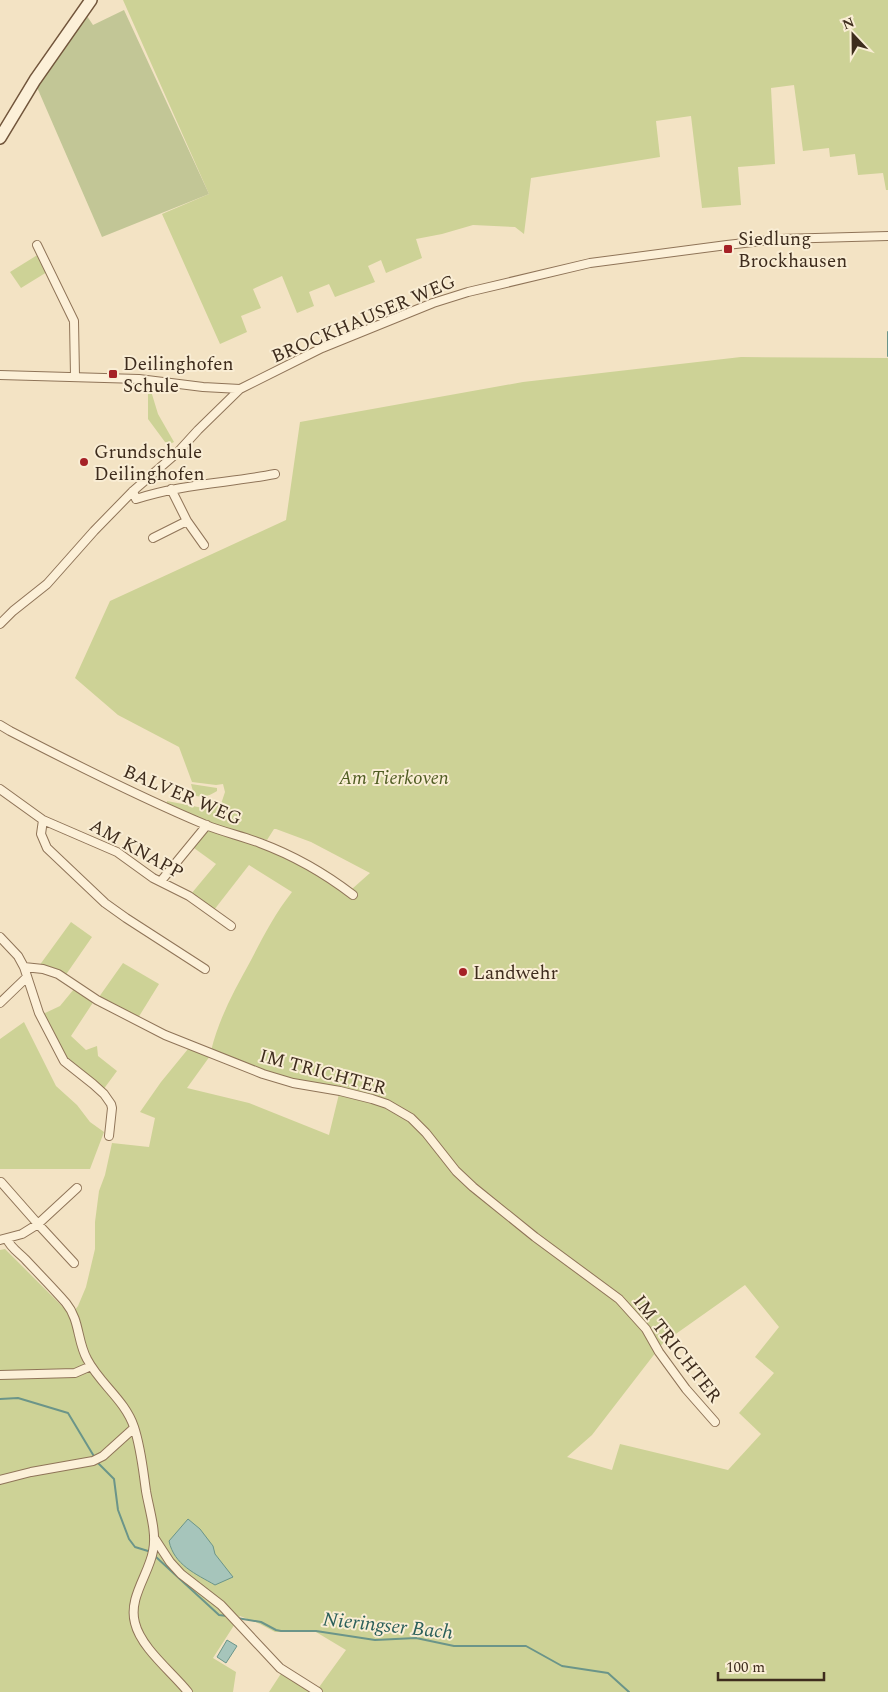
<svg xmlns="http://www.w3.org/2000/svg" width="888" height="1692" viewBox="0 0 888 1692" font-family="Spectral,serif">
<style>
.green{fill:#cdd296;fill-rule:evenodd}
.cemetery{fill:#c2c696}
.water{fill:#a6c5bb;stroke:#6b9589}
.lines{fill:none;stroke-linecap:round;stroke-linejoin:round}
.stream{stroke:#6b9589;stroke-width:2}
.street-casing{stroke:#8f7458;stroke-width:10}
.secondary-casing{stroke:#71553b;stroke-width:14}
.street{stroke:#fcf0d8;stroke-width:8}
.secondary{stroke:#fcf0d8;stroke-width:11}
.poi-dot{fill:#a52126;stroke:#f9edd4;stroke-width:2}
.labels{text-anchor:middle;stroke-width:4;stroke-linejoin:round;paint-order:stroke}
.poi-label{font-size:19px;fill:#3e2c1d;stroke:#f9edd4;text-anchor:start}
.street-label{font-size:19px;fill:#3e2c1d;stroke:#f9edd4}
.park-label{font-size:19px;font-style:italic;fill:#4f5c22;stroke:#f9edd4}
.water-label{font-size:20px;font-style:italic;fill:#2b5f5a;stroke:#f9edd4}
</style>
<rect width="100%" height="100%" fill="#f3e3c4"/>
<!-- green -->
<path class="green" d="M123,0h765v190h-2l-3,-17 -25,2 -3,-21 -25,3 -1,-9 -26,3 -9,-66 -23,3 4,76 -37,3 3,38 -39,3 -11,-92 -35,5 4,36 -129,21 -7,56 -9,-7 -42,-2 -31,9 -26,5 6,19 -36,15 -5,-13 -13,6 7,16 -40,15 -6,-13 -20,8 5,14 -17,7 -15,-37 -29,13 8,19 -20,8 6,16 -27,12 -58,-130 47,-20z
M39,254l8,18 -26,16 -11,-16z
M741,357l147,1v1334h-619l15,-23 33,21 29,-40 -30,-18h-41l-15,-8 -20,-8 -27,42 23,14 -3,20h-233v-442l5,-1 66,66 7,-9 8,-19 9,-38v-27l4,-31 6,-16 7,-32 37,4 6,-29 -15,-6 21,-30 27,-33 22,7 -23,32 62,15 80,32 10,-41 -75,-16 -53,-27c8,-33 23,-60 39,-89 13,-25 24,-47 42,-70l-43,-27 -35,45 -23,-16 25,-30 -22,-16 13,-22 66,24 18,2 35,18 26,19 18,-16 -59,-31 -35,-13h-2l-7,11 -61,-18 -39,-18v-3l36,7 2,-10 16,6 4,-12 -2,-8 -7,1 -24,-3 -13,-35 -61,-32 -43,-37 35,-77 176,-81 14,-98 223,-40zM745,1285l34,42 -24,30 19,16 -35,40 22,21 -33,36 -108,-26 -8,26 -45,-13 25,-22 71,-92z
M148,390l3,1 7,23 16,28 -4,2 -5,-2 -17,-23z
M191,784l26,4v3c-6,4 -15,8 -23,4z
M71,922l21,15 -27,39 -26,-10z
M123,963l36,21 -21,34 -39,-21z
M74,989l20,12 -23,35 15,14 11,-4 1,10 19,15 -14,19 -37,-30 -23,-46 17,-8z
M24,1022l32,64 21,19 13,17 14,10 -14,37h-90v-130z"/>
<!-- cemetery -->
<path class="cemetery" d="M124,10l85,184 -107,43 -66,-152 51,-69 6,9z"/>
<!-- water -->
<path class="water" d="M188,1519l12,10 13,17 2,8 18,23 -18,8c-19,-11 -41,-20 -46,-44z
M227,1640l10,6 -11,17 -9,-6z"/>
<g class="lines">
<!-- stream -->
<path class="stream" d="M888,332v24
M0,1399l18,-1 50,15 27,45
M97,1462l17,17 4,31 11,29 6,8 13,4
M156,1557l63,58 8,1
M237,1618l24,4 15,8 5,1h35l59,9 41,-2 38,8h72l36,20 46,7 21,19"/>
<!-- street casing -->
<g class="street-casing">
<path id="street" d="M37,245l37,76 1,55
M0,375l139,4 64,8 37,2 82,-41 111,-45 35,-11 122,-29 137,-18 52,-6 109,-3
M133,491l3,8c46,-15 93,-16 139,-25
M187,521l17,24
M153,538l34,-17 -16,-32
M0,624l13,-13 34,-27 47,-53 39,-40 45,-39 20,-22 42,-41
M0,725l10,6c64,33 129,66 196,94 17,7 36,11 54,18 35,13 63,29 93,52
M0,789l43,31 74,32 36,26 36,18 42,30
M43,820l-2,14 6,14 58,55 21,15 79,51
M161,881l46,-56
M0,937l18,19 6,11 15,46 25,48 29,23 11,10 7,10 1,4 -3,28
M24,967l19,2 15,5 39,26 68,35 98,39 30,9 47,8 32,8 15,5 24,14 15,15 30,38 17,16 62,50 84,62 27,30 13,23 27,37 29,33
M0,1003l26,-25
M1,1182l37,42 39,-36
M7,1239c3,8 11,13 18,20 13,14 28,29 41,44 14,17 11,38 21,56 13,25 38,41 47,68 7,21 9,43 12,64 3,18 11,41 7,60 -4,23 -25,47 -18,72 6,25 37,49 53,69
M0,1240l22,-6 16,-10 36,39
M0,1375l75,-2 16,-7
M0,1480l31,-8 62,-11 10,-5 31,-28
M155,1539l15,23 11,12 40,31 59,63 38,24"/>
</g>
<!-- secondary casing -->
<g class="secondary-casing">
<path id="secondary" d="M0,138l35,-58 56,-80"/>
</g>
<!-- street -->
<use href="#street" class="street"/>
<!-- secondary -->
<use href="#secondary" class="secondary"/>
</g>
<!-- markers -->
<g class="poi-dot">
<rect x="723" y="244" width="10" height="10" rx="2.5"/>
<rect x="108" y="369" width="10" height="10" rx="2.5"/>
<circle cx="84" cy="462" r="5"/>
<circle cx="463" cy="972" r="5"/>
</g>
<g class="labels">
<!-- poi labels -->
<g class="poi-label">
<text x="738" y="245">Siedlung<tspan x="738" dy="22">Brockhausen</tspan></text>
<text x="123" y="370">Deilinghofen<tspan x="123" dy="22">Schule</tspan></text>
<text x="94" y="458">Grundschule<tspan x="94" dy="22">Deilinghofen</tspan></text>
<text x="473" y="979">Landwehr</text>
</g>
<!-- street labels -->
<g class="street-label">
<text transform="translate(363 318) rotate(-23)" y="7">BROCKHAUSER WEG</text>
<text transform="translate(183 794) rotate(23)" y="7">BALVER WEG</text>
<text transform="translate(137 848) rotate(29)" y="7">AM KNAPP</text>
<text transform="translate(323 1071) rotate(15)" y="7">IM TRICHTER</text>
<text transform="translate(678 1348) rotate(52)" y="7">IM TRICHTER</text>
</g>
<!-- park labels -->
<g class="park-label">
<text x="394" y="784">Am Tierkoven</text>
</g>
<!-- water labels -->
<g class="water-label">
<text transform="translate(388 1625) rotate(6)" y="7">Nieringser Bach</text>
</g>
</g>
<!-- north arrow -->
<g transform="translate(853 35) rotate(338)" stroke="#f9edd4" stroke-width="4" paint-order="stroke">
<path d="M0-4L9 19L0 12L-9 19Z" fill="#3e2c1d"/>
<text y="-8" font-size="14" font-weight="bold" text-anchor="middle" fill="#3e2c1d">N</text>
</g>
<!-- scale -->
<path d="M718 1672v8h106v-8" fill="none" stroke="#3e2c1d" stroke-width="2.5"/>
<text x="726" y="1672" font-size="15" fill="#3e2c1d" stroke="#f9edd4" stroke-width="4" paint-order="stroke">100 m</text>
</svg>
